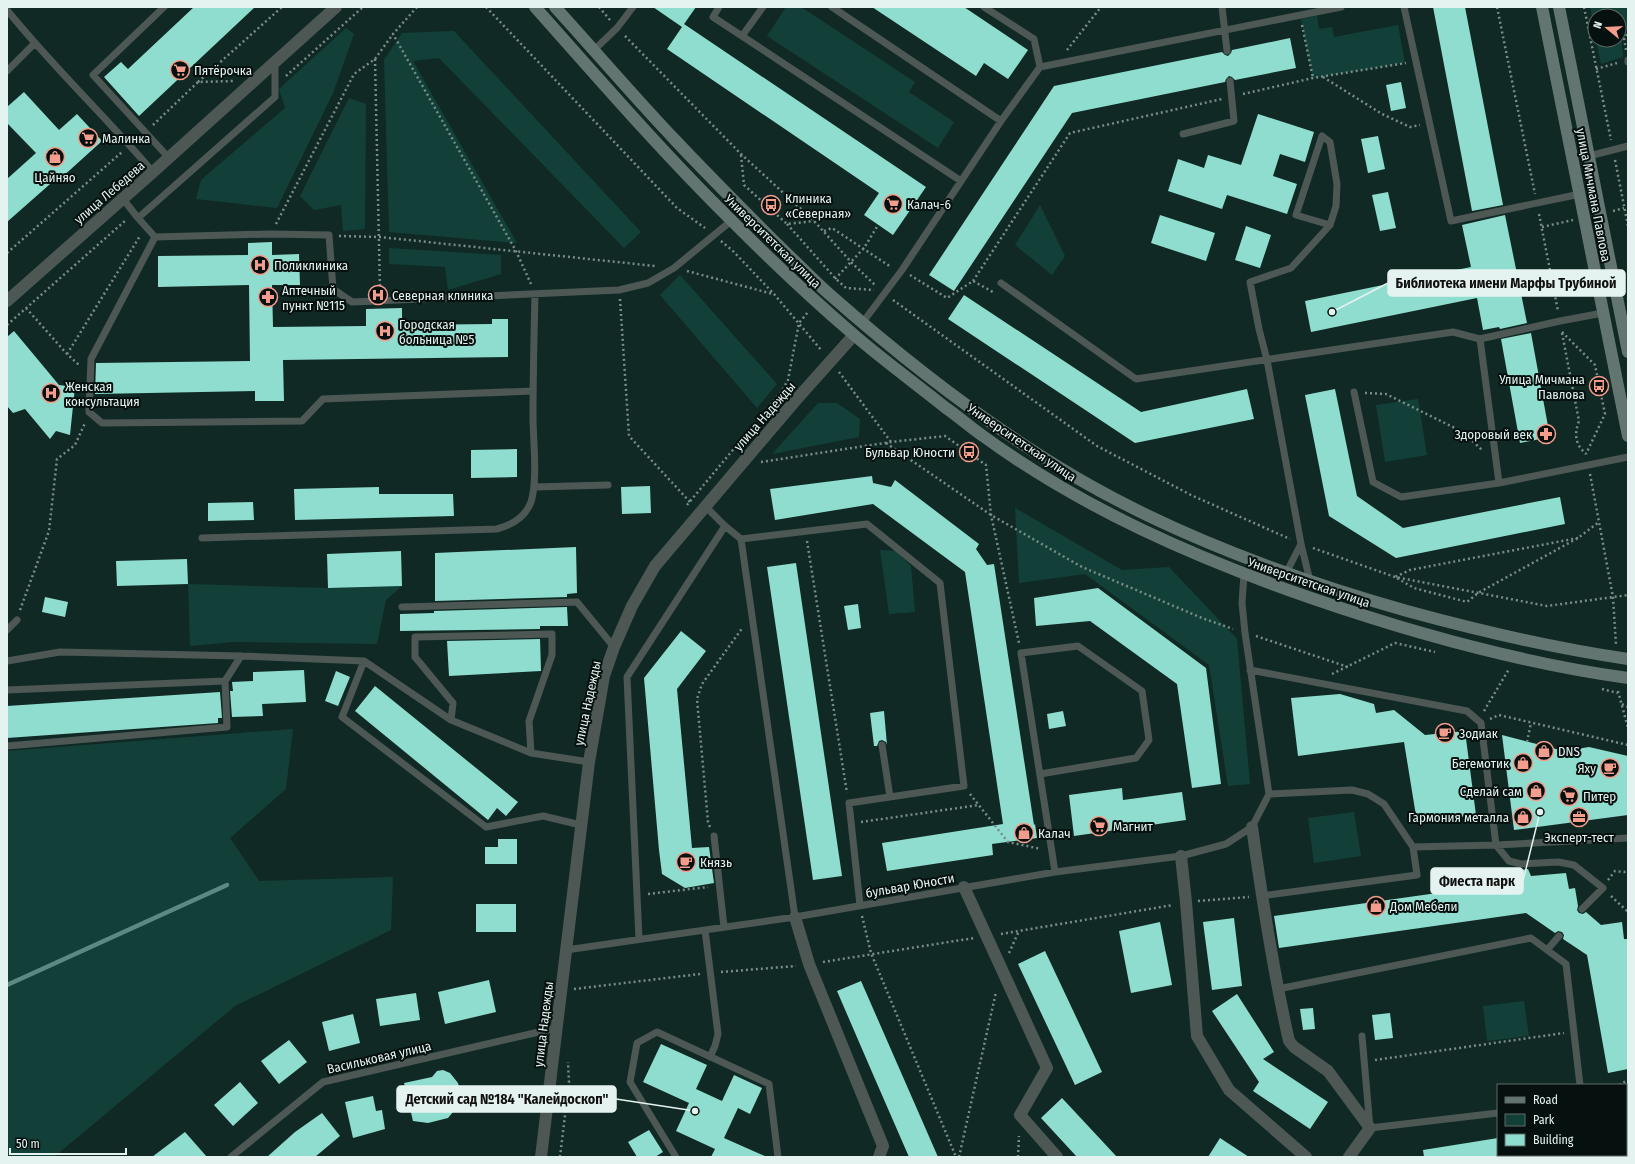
<svg xmlns="http://www.w3.org/2000/svg" width="1635" height="1164" viewBox="0 0 1635 1164" font-family="'Fira Sans Condensed',sans-serif">
<style>
.green{fill:#124039}
.lines{fill:none;stroke-linecap:round;stroke-linejoin:round}
.stream{stroke:#5c8a83;stroke-width:4.5}
.building{fill:#8fddce}
.path{stroke:#788c88;stroke-width:2.5;stroke-dasharray:2 3;stroke-linecap:butt}
.lane{stroke:#4d5855;stroke-width:7}
.street{stroke:#4d5855;stroke-width:12}
.secondary{stroke:#637571;stroke-width:12}
.labels{text-anchor:middle;stroke-width:4;stroke-linejoin:round;paint-order:stroke}
.poi-label{font-size:13px;fill:#e5f3f0;stroke:#06100e;text-anchor:start}
.street-label{font-size:13px;fill:#e5f3f0;stroke:#06100e}
.leader{fill:none;stroke:#e5f3f0;stroke-width:1.5}
.callout-dot{fill:#e5f3f0;stroke:#06100e;stroke-width:1.5}
.callout{fill:#e5f3f0;stroke:#e5f3f0;stroke-width:1.5}
.callout-label{font-size:14px;text-anchor:middle;font-weight:bold;fill:#111}
</style>
<rect width="100%" height="100%" fill="#112925"/>
<!-- green -->
<path class="green" d="M786,7h15l114,75 -6,10 45,30 -16,26 -171,-112z
M1590,7h38v17l-7,12 2,21 -22,7 -5,-24h23v-24h-24v19z
M1317,16l2,13 13,-2 2,10 64,-12 7,38 -92,15 -12,-59z
M346,28l8,6 -21,59 -56,115 -81,-9 5,-19 84,-72 -6,-19z
M454,31l187,201 -17,16 -185,-190 -26,3 104,182 -128,-11 -5,-172 18,-27z
M349,98l17,6 -1,125 -22,2 -2,-26 -27,5 -14,-14z
M1040,205l25,51 -13,19 -37,-30z
M389,248l112,7v19l-53,16 -3,-23 -56,-3z
M680,275l97,109 -20,24 -97,-113z
M1418,399l9,56 -42,7 -9,-57z
M818,403h19l23,16 -1,18 -87,17z
M1015,508l107,62 47,-3 68,72 13,145 -22,2 -19,-121 -124,-91 -66,9z
M880,550l16,1 15,15 4,46 -26,2z
M188,584l140,4 74,-2 -16,14 -9,44 -144,-2 -43,4z
M293,729l-7,60 -56,49 29,43 134,-4 -2,53 -156,76 -181,151h-47v-406z
M1354,812l7,44 -47,7 -6,-45z
M1524,1001l5,35 -42,5 -4,-35z"/>
<g class="lines">
<!-- stream -->
<path class="stream" d="M7,985l220,-100"/>
</g>
<!-- building -->
<path class="building" d="M194,7h61l-116,109 -35,-39 17,-15 7,7z
M653,7h43l-14,20z
M872,7h92l64,43 -20,29 -24,-16 -8,13z
M1433,7h32l38,198 -31,6z
M684,24l242,163 -33,48 -29,-20 15,-22 -212,-144z
M1290,38l6,30 -61,12 -3,-3 -3,-1 -3,3 -1,3 -153,31 -118,178 -25,-16 125,-189 168,-34 3,3 3,1 3,-3 1,-3z
M1401,82l5,26 -15,3 -5,-26z
M24,92l35,38 18,-16 25,27 -42,38 -2,-2 -51,45v-43l29,-26 -29,-30v-16z
M1258,114l56,18 -9,30 -25,-8 -7,22 24,8 -10,30 -60,-19 -5,14 -54,-18 10,-32 26,9 4,-13 33,10z
M1378,136l7,33 -17,4 -7,-34z
M1388,192l8,36 -16,3 -8,-36z
M1160,215l55,18 -9,28 -55,-18z
M1505,215l22,108 -27,6 -1,-2 -16,3 -6,-32 -166,34 -6,-31 166,-34 -9,-42z
M1246,226l25,9 -11,33 -25,-8z
M272,242v13l27,-1 1,31h-28l1,42 93,-1v-17l36,-1v17l90,-1v-5h16v38l-225,3 1,41h-29v-10l-160,3 1,-31 154,-2 -1,-76 -91,2v-31l90,-1v-12z
M964,295l177,117 106,-23 7,30 -119,24 -187,-124z
M14,331l45,54 16,2 -5,48 -14,-4 -6,8 -25,-30 -12,4 -6,-7v-69z
M1531,333l19,104 -30,6 -19,-104z
M1335,389l22,107 46,32 157,-31 5,27 -169,34 -67,-42 -24,-121z
M517,449v28l-46,1v-28z
M872,476l1,7 18,4 4,-7 84,64 -3,5 11,16 7,-1 40,261 1,-1 2,14 -45,6 1,11 -106,16 -5,-28 121,-19 -38,-252 -92,-68 -98,16 -5,-31z
M650,486l1,27 -29,1 -1,-27z
M379,487v7h74l1,22 -159,4 -1,-31z
M253,502l1,18 -46,1v-18z
M576,547l1,46 -10,1v3l-132,4v-48z
M401,551l1,35 -74,2 -1,-34z
M187,559l1,25 -71,2 -1,-25z
M796,563l46,313 -29,4 -46,-313z
M1098,588l108,80 15,116 -29,4 -15,-104 -87,-63 -54,5 -2,-28z
M45,597l23,5 -3,15 -23,-5z
M858,604l3,24 -13,2 -4,-24z
M567,607l1,19h-28v3l-140,2v-17l34,-1v-2z
M681,631l25,20 -29,38 15,159 17,-1 5,36 -29,5 -23,-14 -3,-24 -15,-172z
M540,639l1,32 -92,5 -2,-35z
M304,670l2,32 -44,2 1,12 -31,1 -2,-26h3l-1,-9 21,-1v-9z
M336,671l14,6 -12,29 -13,-5z
M375,686l143,116 -12,14 -9,-8 -9,12 -133,-109z
M220,692l2,26h-4v5l-211,15v-32z
M1340,694l34,10 2,9 18,-3 31,25 40,-4 11,84 -59,7 -13,-80 -106,14 -7,-58z
M884,711l3,34 -1,-3 -4,-2 -3,1 -2,5h-3l-4,-33z
M1063,711l3,15 -17,3 -2,-15z
M1502,735l62,16 25,-4 39,9v59l-114,15z
M1122,788l1,12 59,-8 4,28 -112,16 -5,-41z
M498,839h19v25h-32v-17h13z
M1528,869l3,7 35,-3 3,16 6,-1 3,18 -1,4 2,3 4,1 3,-2 15,13 21,-3 2,17h4v130l-20,4 -21,-118 -24,-16 1,-4 -2,-3 -4,-1 -3,2 -29,-20 -247,35 -5,-32 220,-31 -2,-11z
M476,904h40v28h-40z
M1234,918l8,68 -30,4 -9,-68z
M1160,922l12,63 -41,8 -12,-62z
M1045,951l57,121 -27,13 -57,-121z
M489,980l7,32 -51,12 -7,-32z
M861,981l77,176h-29l-34,-78 -38,-88z
M416,993l4,27 -40,6 -4,-27z
M1237,994l37,58 -11,7 65,43 -18,27 -57,-38 6,-9 -47,-71z
M1313,1008l2,21 -12,1 -3,-21z
M1390,1013l3,25 -18,2 -3,-25z
M353,1014l7,29 -31,8 -7,-29z
M289,1040l18,22 -28,22 -18,-23z
M661,1044l46,21 -11,24 26,12 12,-26 28,13 -12,26 -12,-6 -14,30 43,19h-56l4,-8 -39,-18 13,-28 -46,-21z
M443,1070l7,3 8,10 3,11 -3,12 -10,12 -20,5 -15,-2 -9,-38 28,-6 5,-6z
M240,1082l18,21 -25,23 -19,-21z
M373,1096l3,15 6,-1 3,19 -32,9 -8,-36z
M1062,1098l55,59h-40l-36,-39z
M322,1113l18,23 -25,21h-48l28,-25z
M649,1130l14,22 -8,5h-18l-9,-15z
M185,1132l22,25h-55z
M1220,1138l29,19h-41z
M1498,1138v19h-74l-1,-7z"/>
<g class="lines">
<!-- path -->
<path class="path" d="M417,7l-24,27 123,217 15,33
M486,7l191,201 28,20
M599,7l11,13
M1497,7l38,187
M1584,7l27,133
M1302,25l11,53
M625,36l116,118 73,67 38,42 24,23
M1067,50l34,-43
M1626,50l-2,-12 4,-5
M375,59l5,231
M1596,69l21,-6
M286,76l77,-69
M1323,77l59,37 28,13 10,-2
M198,82l84,-75
M1243,94l70,-16 93,-15
M153,125l45,-43 35,-1
M741,155l3,30 43,39 27,-3
M1615,160l13,66
M1613,211l11,-3
M1539,214l19,97
M276,224l78,-150 21,-15 18,-25
M787,224l49,55 10,9 28,2
M1542,227l31,-7
M824,231l8,-3 59,39
M339,236l41,1 275,29
M721,241l12,10 41,43 48,57
M7,253l115,-101
M687,271l86,23
M910,275l37,23 26,-17 20,11
M835,279l29,-31 14,-23
M973,281l97,-148 152,-34
M620,299l9,137 61,66
M893,300l204,146 94,49 99,44
M26,308l41,46 12,11
M7,325l119,-105
M1562,332l33,33 10,49 -19,40
M1562,333l17,88c-5,14 -4,23 7,33
M67,354l73,-118
M839,372l52,70
M1365,393l21,1 77,38 20,19
M886,443l105,72 91,52 120,51 31,11
M761,462l130,-20 54,-6 41,29 5,50 28,128
M1590,474l23,123 3,48
M687,505l95,-114 6,-11 11,-57 9,-11
M1578,538l-168,32 -15,7 19,11 53,14 11,-9 100,-55 21,-16
M807,541l40,252
M1313,548l82,29 152,29 81,-11
M20,610l29,-79 8,-72 18,-14 10,-22
M1256,636l92,31
M1332,674l63,-31 40,9
M1602,689l16,4
M1618,691l10,37
M1622,704l6,3
M1484,711l25,-42
M1490,719l9,-4 129,30
M1527,742l4,-19
M1627,769h1
M970,794l38,48 33,7
M861,822l118,-17
M710,827l-2,-5 -11,-123 5,-15 41,-57
M1608,880l7,-9 9,1 4,-1
M648,894l60,-7
M1611,896l17,16
M1198,901l51,-4
M862,916l9,37 85,204
M1001,934l172,-29
M1009,953l10,-22
M823,962l151,-24
M721,972l75,-6
M574,989l126,-15
M1375,1060l189,-27
M1619,1085l9,-5
M560,1157l9,-75 -1,-20
M959,1157l37,-165
M1018,1157l1,-21"/>
<!-- lane -->
<path class="lane" d="M164,7l-71,68 76,83
M719,7l-6,10 29,19
M763,7l-21,29 219,145
M832,7l169,114
M984,7l50,32 6,28
M1222,7l5,44
M1404,7l47,214 129,-27
M7,10c46,57 99,107 146,162
M594,50l23,-22 16,-21
M1628,60v2
M275,62v35l-137,121 17,19 115,-3 59,1 4,54 19,13 267,-12 29,-7 26,-15 57,-47
M7,71l27,-27
M1183,134l51,-13 -4,-40
M1589,156l39,-10
M123,199l15,19
M155,237l-64,122 -2,53 13,11 200,-2 21,-22 210,-8
M1001,283l135,96 317,-47 27,7 80,-18 43,-8
M863,322l39,-52 99,-149 39,-54 301,-60
M1480,339l19,144
M1354,392l19,90 28,15 98,-14 129,-26
M534,487l74,-2
M705,506l20,20 16,13 54,378
M202,538l295,-9c15,-4 28,-11 34,-27 7,-23 2,-61 2,-86 0,-40 1,-81 2,-122
M741,539l126,-15 73,59 24,203 -115,17 11,102
M1286,573l15,-29
M1310,581l-9,-37 -34,-184 -8,-31 -9,-47 41,-14 39,-43 6,-19 1,-22 -7,-42 -8,-6 -26,79 34,10
M402,607l175,-5 37,45
M7,630l10,-10
M7,661l53,-9 181,4 123,5 87,59 80,33 58,9
M364,661l-22,56 144,110 57,-11 38,9
M1250,670l217,41 14,12 15,122 13,16 12,3 37,-2 16,3 29,23 -21,21
M7,690l218,-9 16,-25
M451,720l2,-17 -38,-46v-20l137,-3v21l-23,66 2,32
M882,745l8,52
M7,746l220,-19 -2,-46
M1040,774l96,-16 13,-18 -7,-49 -64,-45 -57,7 34,219
M714,836l10,91
M1413,847l83,-2 132,-7
M1261,896l156,-21 -4,-28 -29,-43 -16,-10 -16,-4 -83,4
M705,930l13,104 -3,12 -5,11
M639,939l-12,-262 98,-151
M566,950l229,-33 260,-45 126,-16 45,-12 26,-17 17,-33 -24,-161 -3,-30 2,-29
M1547,950l12,-14
M1278,989l253,-51 35,26 14,121
M1362,1036l8,92 128,-15
M1592,1155l1,2
M231,1157l92,-75 233,-54
M676,1157l-46,-75 7,-39 20,-11 112,52 9,73"/>
<!-- street -->
<path class="street" d="M7,301l146,-129 183,-165
M1252,827c10,72 21,143 37,214l5,6 34,24 42,57 -21,29
M1181,856l5,46 11,134 32,54 77,67
M964,887l83,181 -27,47 37,42
M795,917l14,47 74,182 -4,11
M541,1157l48,-395 15,-86 10,-29 18,-41 23,-40 140,-165 59,-66"/>
<!-- secondary -->
<path class="secondary" d="M535,7c64,72 128,146 197,214 39,39 79,77 121,113 30,26 62,49 93,74 13,9 24,19 37,28 100,73 215,123 331,163 102,35 207,64 314,79
M555,7c41,45 80,91 122,135 31,33 63,65 95,97 19,18 37,37 56,54 77,68 160,133 249,185 101,59 217,101 330,133 73,20 146,37 221,48
M1542,7l86,429
M1559,7l69,345"/>
</g>
<!-- icons -->
<defs>
<g id="supermarket-ring" transform="scale(1)"><circle r="9.5" fill="#06100e" stroke="#f49d8d" stroke-width="1.5"/><path d="M-6-5.5h2.5l.6 2H6L4.5 2H-2.5L-4.4-4H-6ZM-1.5 3.2a1.3 1.3 0 1 0 .1 0ZM3 3.2a1.3 1.3 0 1 0 .1 0Z" fill="#f49d8d"/></g>
<g id="shop-ring" transform="scale(1)"><circle r="9.5" fill="#06100e" stroke="#f49d8d" stroke-width="1.5"/><path d="M-5-2.5h2.3a2.7 3.5 0 0 1 5.4 0H5L5.5 6h-11ZM-1.5-2.5h3a1.5 2.3 0 0 0-3 0Z" fill="#f49d8d"/></g>
<g id="bus-ring" transform="scale(1)"><circle r="9.5" fill="#06100e" stroke="#f49d8d" stroke-width="1.5"/><path d="M-5-6H5V4H4V6H2V4H-2V6H-4V4H-5ZM-3.5-4V0h7V-4ZM-3.5 1.2v1.5H-2V1.2ZM2 1.2v1.5H3.5V1.2Z" fill="#f49d8d"/></g>
<g id="hospital-ring" transform="scale(1)"><circle r="9.5" fill="#06100e" stroke="#f49d8d" stroke-width="1.5"/><path d="M-5-5h3v3.5h4V-5h3V5h-3V1.5h-4V5h-3Z" fill="#f49d8d"/></g>
<g id="pharmacy-ring" transform="scale(1)"><circle r="9.5" fill="#06100e" stroke="#f49d8d" stroke-width="1.5"/><path d="M-2-6h4v4h4v4h-4v4h-4v-4h-4v-4h4Z" fill="#f49d8d"/></g>
<g id="cafe-ring" transform="scale(1)"><circle r="9.5" fill="#06100e" stroke="#f49d8d" stroke-width="1.5"/><path d="M-5.5-4.5H6V0H3Q3 3.5 0 3.5H-2.5Q-5.5 3.5-5.5 0ZM3-3.2v2h1.7v-2ZM-6 4.5H4V6H-6Z" fill="#f49d8d"/></g>
<g id="office-ring" transform="scale(1)"><circle r="9.5" fill="#06100e" stroke="#f49d8d" stroke-width="1.5"/><path d="M-6-3h4V-5.5h4V-3h4V5H-6ZM-1-4.5V-3h2v-1.5ZM-6 0V1H6V0Z" fill="#f49d8d"/></g>
</defs>
<g fill-rule="evenodd">
<use href="#supermarket-ring" x="180" y="70"/>
<use href="#supermarket-ring" x="88" y="138"/>
<use href="#shop-ring" x="55" y="157"/>
<use href="#supermarket-ring" x="893" y="204"/>
<use href="#bus-ring" x="771" y="205"/>
<use href="#hospital-ring" x="260" y="265"/>
<use href="#hospital-ring" x="378" y="295"/>
<use href="#pharmacy-ring" x="268" y="297"/>
<use href="#hospital-ring" x="385" y="331"/>
<use href="#bus-ring" x="1599" y="386"/>
<use href="#hospital-ring" x="51" y="393"/>
<use href="#pharmacy-ring" x="1546" y="434"/>
<use href="#bus-ring" x="969" y="452"/>
<use href="#cafe-ring" x="1445" y="733"/>
<use href="#shop-ring" x="1544" y="751"/>
<use href="#shop-ring" x="1523" y="763"/>
<use href="#cafe-ring" x="1610" y="768"/>
<use href="#shop-ring" x="1536" y="791"/>
<use href="#supermarket-ring" x="1569" y="796"/>
<use href="#shop-ring" x="1523" y="817"/>
<use href="#office-ring" x="1579" y="817"/>
<use href="#supermarket-ring" x="1099" y="826"/>
<use href="#shop-ring" x="1024" y="833"/>
<use href="#cafe-ring" x="686" y="862"/>
<use href="#shop-ring" x="1376" y="906"/>
</g>
<g class="labels">
<!-- poi labels -->
<g class="poi-label">
<text x="194" y="75">Пятёрочка</text>
<text x="102" y="143">Малинка</text>
<text x="55" y="182" text-anchor="middle">Цайняо</text>
<text x="785" y="203">Клиника<tspan x="785" dy="15">«Северная»</tspan></text>
<text x="907" y="209">Калач-6</text>
<text x="274" y="270">Поликлиника</text>
<text x="282" y="295">Аптечный<tspan x="282" dy="15">пункт №115</tspan></text>
<text x="392" y="300">Северная клиника</text>
<text x="399" y="329">Городская<tspan x="399" dy="15">больница №5</tspan></text>
<text x="1585" y="384" text-anchor="end">Улица Мичмана<tspan x="1585" dy="15">Павлова</tspan></text>
<text x="65" y="391">Женская<tspan x="65" dy="15">консультация</tspan></text>
<text x="1532" y="439" text-anchor="end">Здоровый век</text>
<text x="955" y="457" text-anchor="end">Бульвар Юности</text>
<text x="1459" y="738">Зодиак</text>
<text x="1558" y="756">DNS</text>
<text x="1509" y="768" text-anchor="end">Бегемотик</text>
<text x="1596" y="773" text-anchor="end">Яху</text>
<text x="1522" y="796" text-anchor="end">Сделай сам</text>
<text x="1583" y="801">Питер</text>
<text x="1509" y="822" text-anchor="end">Гармония металла</text>
<text x="1113" y="831">Магнит</text>
<text x="1038" y="838">Калач</text>
<text x="1579" y="842" text-anchor="middle">Эксперт-тест</text>
<text x="700" y="867">Князь</text>
<text x="1390" y="911">Дом Мебели</text>
</g>
<!-- street labels -->
<g class="street-label">
<text transform="translate(109 192) rotate(-41)" y="5">улица Лебедева</text>
<text transform="translate(1594 195) rotate(79)" y="5">улица Мичмана Павлова</text>
<text transform="translate(773 241) rotate(44)" y="5">Университетская улица</text>
<text transform="translate(764 416) rotate(-49)" y="5">улица Надежды</text>
<text transform="translate(1022 442) rotate(34)" y="5">Университетская улица</text>
<text transform="translate(1309 582) rotate(19)" y="5">Университетская улица</text>
<text transform="translate(587 703) rotate(-78)" y="5">улица Надежды</text>
<text transform="translate(910 885) rotate(-10)" y="5">бульвар Юности</text>
<text transform="translate(543 1024) rotate(-83)" y="5">улица Надежды</text>
<text transform="translate(379 1057) rotate(-13)" y="5">Васильковая улица</text>
</g>
</g>
<!-- callouts -->
<path class="leader" d="M1332 312L1388 283M1540 812L1523 881M695 1111L616 1099"/>
<g class="callout-dot">
<circle cx="1332" cy="312" r="4"/>
<circle cx="1540" cy="812" r="4"/>
<circle cx="695" cy="1111" r="4"/>
</g>
<g class="callout">
<rect x="1388" y="270" width="237" height="26" rx="4"/>
<rect x="1431" y="868" width="92" height="26" rx="4"/>
<rect x="397" y="1086" width="219" height="26" rx="4"/>
</g>
<g class="callout-label">
<text x="1506" y="288">Библиотека имени Марфы Трубиной</text>
<text x="1477" y="886">Фиеста парк</text>
<text x="507" y="1104">Детский сад №184 "Калейдоскоп"</text>
</g>
<!-- border -->
<rect width="1635" height="1164" fill="none" stroke="#e5f3f0" stroke-width="16"/>
<!-- legend -->
<rect x="1497" y="1084" width="130" height="72" fill="#06100e" stroke="#5f6b68"/>
<rect x="1505" y="1097" width="20" height="6" fill="#637571" stroke="#5f6b68"/>
<text x="1533" y="1104" font-size="12" fill="#e5f3f0">Road</text>
<rect x="1505" y="1114" width="20" height="12" fill="#124039" stroke="#5f6b68"/>
<text x="1533" y="1124" font-size="12" fill="#e5f3f0">Park</text>
<rect x="1505" y="1134" width="20" height="12" fill="#8fddce" stroke="#5f6b68"/>
<text x="1533" y="1144" font-size="12" fill="#e5f3f0">Building</text>
<!-- north arrow -->
<g transform="translate(1607 28) rotate(288)"><circle r="19" fill="#06100e" stroke="#5f6b68"/>
<path d="M0-3L7 15L0 10L-7 15Z" fill="#f49d8d"/>
<text y="-6" font-size="11" font-weight="bold" text-anchor="middle" fill="#e5f3f0">N</text>
</g>
<!-- scale -->
<path d="M10 1148v6h116v-6" fill="none" stroke="#e5f3f0" stroke-width="2"/>
<text x="16" y="1148" font-size="12" fill="#e5f3f0" stroke="#06100e" stroke-width="3" paint-order="stroke">50 m</text>
</svg>
